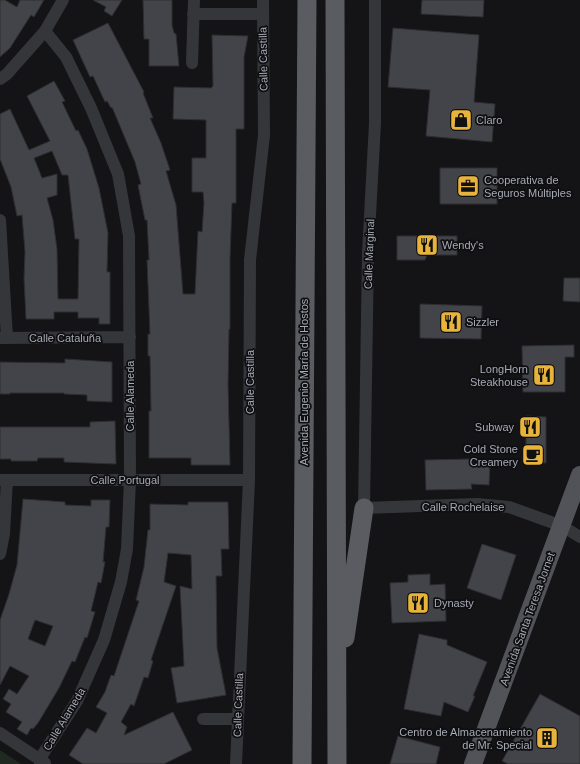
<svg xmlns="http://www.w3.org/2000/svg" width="580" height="764" viewBox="0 0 580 764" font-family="Arial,sans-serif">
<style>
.green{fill:#202822}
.building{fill:#434449;stroke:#2e2e32;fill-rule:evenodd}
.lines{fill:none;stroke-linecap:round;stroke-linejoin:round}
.minor{stroke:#35363a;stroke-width:12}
.primary{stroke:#515359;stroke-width:18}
.trunk{stroke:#5a5c62;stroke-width:19}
.labels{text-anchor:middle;stroke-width:3.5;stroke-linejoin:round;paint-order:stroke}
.street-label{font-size:11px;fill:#a7aab5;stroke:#0f0f11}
.poi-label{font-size:11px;fill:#a7aab5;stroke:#0f0f11;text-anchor:start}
</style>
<rect width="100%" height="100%" fill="#141416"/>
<!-- green -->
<path class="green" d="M0,750l21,14h-21z"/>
<!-- building -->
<path class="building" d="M0,0h5l12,7 3,-7h24l-10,17 -3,-2 -21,33 -10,9z
M93,0h29l-10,16 -8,-5 2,-4z
M143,0h29v25l2,8 2,1 3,32h-30v-27h-5z
M422,0h62l-1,17 -62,-3z
M108,23l36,69 -1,1 10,25h-3l11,25 9,27 -4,1 10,34 7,89h12l3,-63 4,1 2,-29 -1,-11h-11v-34h14v-38l-33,-1 1,-32 37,1 2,-2 -1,-51 36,1 -4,21v72h-8v74h-4l-2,56v70h-1l-1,55 2,81h-39v-7h-42v-47h2l-1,-55h-2v-22h2l-3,-74h2l-2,-40h-2l-7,-35 3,-1 -6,-22 -23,-55 -1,1 -4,-7 -2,1 -12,-26 -3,1 -17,-37z
M393,28l86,7 -5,67 21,2 -3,38 -66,-6 4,-46 -42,-3z
M54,81l11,20 -3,1 14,29 2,-1 9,19 12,39 9,45 -1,39h3v52h-11v-6h-21v-6h-24v7h-28l-2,-41 1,-26 -3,-37 -5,1 -6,-29 -11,-28v-45l10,-5 19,41 21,-9 -23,-45zM52,151l10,24h6l7,64h4l-1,60h-20l-1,-50 -4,-29 -6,-22 10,-3v-21l-15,4 -8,-20z
M440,168h57v36h-57z
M397,236h60v19h-30l-2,5h-28z
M564,278h16v24l-17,-1z
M420,304l62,2 -1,33 -61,-1z
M574,345v12h-9v35h-42l-1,-46z
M65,359l47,3v40l-25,-1v-6l-23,-1v-1h-54v1h-10v-32l65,1z
M526,416l20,1v46l-20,-1z
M115,421l1,43 -52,-2v-4h-26l-1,3h-26v-2h-11v-32h90v-5z
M470,459l1,4 19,1 -1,21 -18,-1 1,5 -46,1 -1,-30z
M23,499l42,3v3l26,1v-6h19l-1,27h-3l-3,35h2l-4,21 -3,-1 -7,29 4,1 -8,26 -2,-1 -10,25 -3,-1 -13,27 -21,35 -5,6 -2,-1 -4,7 -10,-6 5,-7 -16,-10 5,-8 -8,-5 6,-10 8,5 12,-18 -19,-10 -10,19v-65l9,-26 8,-29zM35,620l18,6 -8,20 -17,-7z
M188,502h40l1,47h-8l1,27h-6l1,72 9,47 -49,8 -6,-35 13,-2 -4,-80 12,3 -1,-34 -23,-2 -4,29 12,4 -25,74 2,1 -5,17 -4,-1 -10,29 -3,-2 -10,18 6,5 -3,8 49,-23 19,38 -28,14h-81l-14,-9 18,-27 9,5 11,-20 -11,-6 9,-15 6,-17 3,1 25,-75 -3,-1 8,-33 4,-37h2v-26l38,1z
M482,544l34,11 -15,45 -34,-12z
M430,574v11l15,-1 1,37 -54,2 -2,-40 18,-1v-7z
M419,634l28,6v5l40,17 -14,34h2l-7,16 -24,-10 -3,14 -37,-7z
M540,694l40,22v48h-72l-6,-3z
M398,736l42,11 -4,17h-46z"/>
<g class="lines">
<!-- minor -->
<path class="minor" d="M375,0v123l-7,130 -4,255 113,-4 32,3 53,19 18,11
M193,14h70
M192,63l2,-63
M0,79l7,-5 38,-43 18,-31
M0,220l7,118
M0,338l130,-1
M0,480h249
M0,554l4,-20 3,-54
M203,719h34
M0,733l45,30
M39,760l38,-59 27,-61 17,-58 6,-33 3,-69 -1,-244 -11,-62 -27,-66 -25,-51 -21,-26
M236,764l13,-284 1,-220 14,-125 -1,-135"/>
<!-- primary -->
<path class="primary" d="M473,764l107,-289"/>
<!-- trunk -->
<path class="trunk" d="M335,0l2,764
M345,638l19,-130
M302,764l5,-764"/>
</g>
<!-- icons -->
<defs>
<g id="shop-square" transform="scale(1.15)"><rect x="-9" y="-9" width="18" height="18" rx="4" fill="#e7b33b" stroke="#0f0f11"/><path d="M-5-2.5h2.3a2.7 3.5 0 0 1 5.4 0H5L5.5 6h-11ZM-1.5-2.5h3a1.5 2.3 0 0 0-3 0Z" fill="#111"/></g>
<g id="office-square" transform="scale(1.15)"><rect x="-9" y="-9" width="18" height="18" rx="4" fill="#e7b33b" stroke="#0f0f11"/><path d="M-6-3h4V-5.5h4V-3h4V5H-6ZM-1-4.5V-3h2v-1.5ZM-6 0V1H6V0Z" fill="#111"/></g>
<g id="restaurant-square" transform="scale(1.15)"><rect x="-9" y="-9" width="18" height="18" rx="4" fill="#e7b33b" stroke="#0f0f11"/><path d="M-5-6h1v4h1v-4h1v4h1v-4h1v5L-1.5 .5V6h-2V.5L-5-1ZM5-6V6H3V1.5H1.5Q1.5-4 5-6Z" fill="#111"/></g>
<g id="cafe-square" transform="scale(1.15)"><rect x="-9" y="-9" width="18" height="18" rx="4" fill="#e7b33b" stroke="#0f0f11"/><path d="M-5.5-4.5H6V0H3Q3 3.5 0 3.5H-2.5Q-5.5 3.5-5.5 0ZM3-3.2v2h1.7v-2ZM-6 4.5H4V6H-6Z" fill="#111"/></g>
<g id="building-square" transform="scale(1.15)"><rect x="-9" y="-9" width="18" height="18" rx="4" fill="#e7b33b" stroke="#0f0f11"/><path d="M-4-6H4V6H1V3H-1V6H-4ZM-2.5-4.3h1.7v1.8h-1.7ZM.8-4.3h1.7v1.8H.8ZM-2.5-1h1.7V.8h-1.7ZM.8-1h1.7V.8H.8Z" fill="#111"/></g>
</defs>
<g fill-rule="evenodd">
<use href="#shop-square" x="461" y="120"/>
<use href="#office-square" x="468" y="186"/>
<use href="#restaurant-square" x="427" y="245"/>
<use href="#restaurant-square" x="451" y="322"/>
<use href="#restaurant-square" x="544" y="375"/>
<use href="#restaurant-square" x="530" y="427"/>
<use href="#cafe-square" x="533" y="455"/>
<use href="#restaurant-square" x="418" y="603"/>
<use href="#building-square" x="547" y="738"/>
</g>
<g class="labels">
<!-- street labels -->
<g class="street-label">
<text transform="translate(263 59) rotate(-91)" y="4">Calle Castilla</text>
<text transform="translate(369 254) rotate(-88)" y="4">Calle Marginal</text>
<text x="65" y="342">Calle Cataluña</text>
<text transform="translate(250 382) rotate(-90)" y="4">Calle Castilla</text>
<text transform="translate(304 382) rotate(-90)" y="4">Avenida Eugenio María de Hostos</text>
<text transform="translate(130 396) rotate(-90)" y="4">Calle Alameda</text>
<text x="125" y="484">Calle Portugal</text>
<text x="463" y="511">Calle Rochelaise</text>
<text transform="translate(527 619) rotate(-70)" y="4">Avenida Santa Teresa Jornet</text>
<text transform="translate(238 705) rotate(-88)" y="4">Calle Castilla</text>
<text transform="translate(64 719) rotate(-59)" y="4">Calle Alameda</text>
</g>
<!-- poi labels -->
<g class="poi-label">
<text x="476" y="124">Claro</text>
<text x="484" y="184">Cooperativa de<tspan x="484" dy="13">Seguros Múltiples</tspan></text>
<text x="442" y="249">Wendy's</text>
<text x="466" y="326">Sizzler</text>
<text x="528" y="373" text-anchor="end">LongHorn<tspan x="528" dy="13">Steakhouse</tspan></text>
<text x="514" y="431" text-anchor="end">Subway</text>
<text x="518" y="453" text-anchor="end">Cold Stone<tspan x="518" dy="13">Creamery</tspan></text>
<text x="434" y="607">Dynasty</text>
<text x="532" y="736" text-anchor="end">Centro de Almacenamiento<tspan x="532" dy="13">de Mr. Special</tspan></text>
</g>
</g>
</svg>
